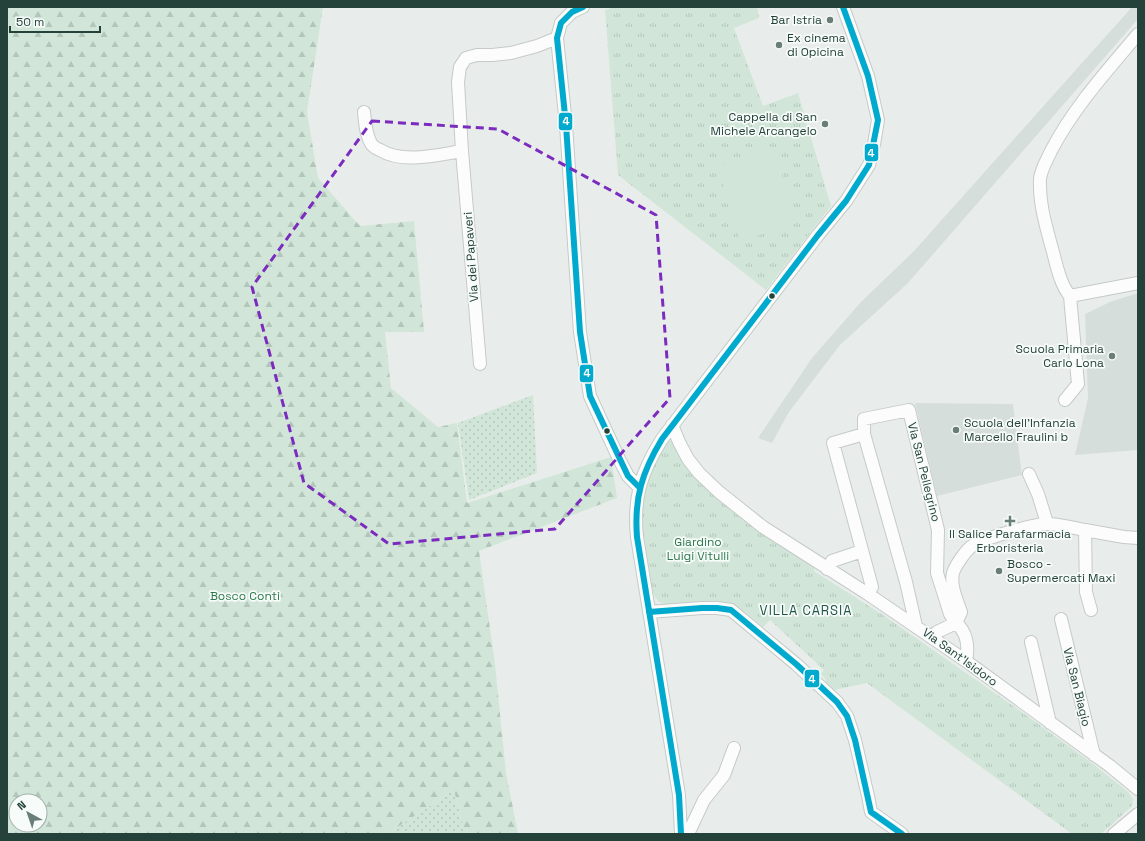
<svg xmlns="http://www.w3.org/2000/svg" width="1145" height="841" viewBox="0 0 1145 841" font-family="'Space Grotesk',sans-serif">
<style>
.built{fill:#d6dedb}
.grass{fill:url(#grass-dots)}
.forest{fill:url(#forest-firs);fill-rule:evenodd}
.park{fill:url(#park-tufts)}
.garden{fill:#d1e6d8}
.lines{fill:none;stroke-linecap:round;stroke-linejoin:round}
.minor-casing{stroke:#c5cac8;stroke-width:14}
.minor{stroke:#fcfcfc;stroke-width:12}
.bus-1-casing{stroke:#f7fbf9;stroke-width:9}
.bus-1{stroke:#00a9ce;stroke-width:6}
.marked{fill:none;stroke:#7b2cbf;stroke-width:3;stroke-dasharray:8 5;stroke-linejoin:round}
.poi-dot{fill:#697e78;stroke:#f7fbf9;stroke-width:1.5}
.bus-dot{fill:#24423a;stroke:#f7fbf9;stroke-width:1.5}
.labels{text-anchor:middle;stroke-width:3.5;stroke-linejoin:round;paint-order:stroke}
.poi-label{font-size:12px;fill:#24423a;stroke:#f7fbf9;text-anchor:end}
.street-label{font-size:12px;fill:#24423a;stroke:#f7fbf9}
.park-label{font-size:12px;fill:#2d7a4b;stroke:#f7fbf9}
.neighbourhood-label{font-size:13px;letter-spacing:1px;fill:#1f5548;stroke:#f7fbf9}
.line-badge{stroke:#f7fbf9;stroke-width:1.5}
.badge-label{font-size:11px;text-anchor:middle;font-weight:bold;fill:#fff}
</style>
<defs>
<pattern id="grass-dots" width="8" height="8" patternUnits="userSpaceOnUse"><rect width="8" height="8" fill="#d1e6d8"/><path d="M2 2h.1M6 6h.1" fill="none" stroke="#b3c6ba" stroke-width="1.8" stroke-linecap="round"/></pattern>
<pattern id="forest-firs" width="22" height="20" patternUnits="userSpaceOnUse"><rect width="22" height="20" fill="#d1e6d8"/><path d="M5 1l3.5 6h-7zM16 11l3.5 6h-7z" fill="#b3c6ba"/></pattern>
<pattern id="park-tufts" width="24" height="20" patternUnits="userSpaceOnUse"><rect width="24" height="20" fill="#d1e6d8"/><path d="M3 7l-1-3M5 7V3M7 7l1-3M15 17l-1-3M17 17v-4M19 17l1-3" fill="none" stroke="#b3c6ba"/></pattern>
</defs>
<rect width="100%" height="100%" fill="#e8edeb"/>
<!-- built -->
<path class="built" d="M1132,7h6v12l-230,264 -68,62 -51,67 -17,31 -14,-5 54,-80 49,-56 53,-51z
M1138,293v157l-63,5 13,-57 -3,-84 25,-12z
M915,403l98,1 9,71 -85,21z"/>
<!-- grass -->
<path class="grass" d="M533,395l4,78 -68,27 -11,-77z
M454,790l11,44h-78z"/>
<!-- forest -->
<path class="forest" d="M7,7h316l-16,105 11,66 42,48 54,-5 10,111h-39l6,56 47,39 19,-4 10,80 144,-46 6,41 -138,53 16,113 11,109 12,61h-53l-11,-44 -67,44h-380zM16,801h24v24h-24z"/>
<!-- park -->
<path class="park" d="M615,7h142l2,11 -25,10 29,78 35,-13 33,113 -65,84 -148,-115 -13,-165z
M668,441h3l16,26 8,10 67,56 53,35 -1,3 69,44 136,95 73,53 36,29 5,7 -1,7 -31,28h-29l-205,-151 -33,7 -9,-8 1,-2 -5,-6 3,-4 -54,-50 -7,7 -18,-15 -12,-7h-66c-5,-1 -9,-3 -12,-8 -10,-16 -16,-85 -12,-104 3,-10 6,-22 11,-32 3,-7 9,-14 14,-20z"/>
<!-- garden -->
<path class="garden" d="M774,148l23,75 -57,18 -23,-75z"/>
<g class="lines">
<!-- minor casing -->
<g class="minor-casing">
<path id="minor" d="M583,7l-11,5 -11,11 -4,15 9,87 14,207 10,64 29,63 9,17 11,11
M364,112c1,11 2,24 8,33 2,2 5,4 8,5 23,14 57,5 82,1
M1070,296l68,-13
M480,364l-18,-213 -4,-69 2,-15 6,-9 11,-3h15l19,-2 26,-7 20,-8
M1065,400l13,-16 -8,-88c-11,-13 -14,-35 -19,-51 -6,-22 -12,-43 -11,-66 1,-10 7,-19 11,-28 23,-44 55,-79 87,-117
M672,425l7,17 9,17 11,14 20,19 44,35 105,67 98,67 144,105 28,23
M864,434l-31,9 39,144 -4,7
M1029,474l9,20 9,29
M1085,530l39,7 14,1
M827,569l5,-8 30,-10
M649,612l53,-4h15l14,2 65,54 41,38 10,14 8,24 13,56 3,16 31,22
M1061,619l33,136
M916,626l-10,-44 -42,-148v-15l45,-9 29,120 -1,43 13,41 6,9 5,-11c-4,-12 -11,-26 -8,-39 2,-7 13,-23 19,-27 9,-7 65,-23 76,-22 12,0 25,4 37,6l1,62 5,18
M931,637l6,-5 19,-9c11,9 13,24 10,38
M1031,642l19,81
M681,834l-2,-39 -42,-258c-4,-39 4,-65 25,-98l156,-204 28,-34 23,-36 5,-21 4,-24 -10,-44 -25,-69
M688,834l16,-34 20,-25 10,-27
M1114,834l24,-20"/>
</g>
<!-- minor -->
<use href="#minor" class="minor"/>
<!-- bus-1 casing -->
<g class="bus-1-casing">
<path id="bus-1" d="M583,7l-11,5 -11,11 -4,15 9,87 14,207 10,64 38,80 11,11
M649,612l53,-4h15l14,2 65,54 41,38 10,14 8,24 16,72 31,22
M681,834l-2,-39 -42,-258c-3,-39 5,-65 25,-98l156,-204 28,-34 23,-36 9,-45 -10,-44 -25,-69"/>
</g>
<!-- bus-1 -->
<use href="#bus-1" class="bus-1"/>
</g>
<!-- marked area -->
<path class="marked" d="M372,121l126,8 158,86 14,183 -115,131 -166,15 -85,-61 -52,-196z"/>
<!-- markers -->
<g class="poi-dot">
<circle cx="830" cy="20" r="4"/>
<circle cx="779" cy="45" r="4"/>
<circle cx="825" cy="124" r="4"/>
<circle cx="1112" cy="356" r="4"/>
<circle cx="956" cy="430" r="4"/>
<path d="M1008 515h4v4h4v4h-4v4h-4v-4h-4v-4h4z"/>
<circle cx="999" cy="571" r="4"/>
</g>
<g class="bus-dot">
<circle cx="772" cy="296" r="3.5"/>
<circle cx="607" cy="431" r="3.5"/>
</g>
<g class="labels">
<!-- poi labels -->
<g class="poi-label">
<text x="822" y="24">Bar Istria</text>
<text x="787" y="42" text-anchor="start">Ex cinema<tspan x="787" dy="14">di Opicina</tspan></text>
<text x="817" y="121">Cappella di San<tspan x="817" dy="14">Michele Arcangelo</tspan></text>
<text x="1104" y="353">Scuola Primaria<tspan x="1104" dy="14">Carlo Lona</tspan></text>
<text x="964" y="427" text-anchor="start">Scuola dell'Infanzia<tspan x="964" dy="14">Marcello Fraulini b</tspan></text>
<text x="1010" y="538" text-anchor="middle">Il Salice Parafarmacia<tspan x="1010" dy="14">Erboristeria</tspan></text>
<text x="1007" y="568" text-anchor="start">Bosco -<tspan x="1007" dy="14">Supermercati Maxi</tspan></text>
</g>
<!-- street labels -->
<g class="street-label">
<text transform="translate(471 257) rotate(-94)" y="4">Via dei Papaveri</text>
<text transform="translate(924 472) rotate(76)" y="4">Via San Pellegrino</text>
<text transform="translate(960 657) rotate(36)" y="4">Via Sant'Isidoro</text>
<text transform="translate(1077 687) rotate(76)" y="4">Via San Biagio</text>
</g>
<!-- park labels -->
<g class="park-label">
<text x="698" y="546">Giardino<tspan x="698" dy="14">Luigi Vitulli</tspan></text>
<text x="245" y="600">Bosco Conti</text>
</g>
<!-- neighbourhood labels -->
<g class="neighbourhood-label">
<text x="806" y="615">VILLA CARSIA</text>
</g>
</g>
<g class="line-badge">
<rect x="558" y="112" width="15" height="19" rx="4" fill="#00a9ce"/>
<rect x="864" y="143" width="15" height="19" rx="4" fill="#00a9ce"/>
<rect x="579" y="364" width="15" height="19" rx="4" fill="#00a9ce"/>
<rect x="804" y="669" width="16" height="19" rx="4" fill="#00a9ce"/>
</g>
<g class="badge-label">
<text x="566" y="125">4</text>
<text x="871" y="157">4</text>
<text x="587" y="377">4</text>
<text x="812" y="683">4</text>
</g>
<!-- border -->
<rect width="1145" height="841" fill="none" stroke="#24423a" stroke-width="16"/>
<!-- north arrow -->
<g transform="translate(28 813) rotate(320)"><circle r="19" fill="#f7fbf9" stroke="#a3b1ad"/>
<path d="M0-3L7 15L0 10L-7 15Z" fill="#697e78"/>
<text y="-6" font-size="11" font-weight="bold" text-anchor="middle" fill="#24423a">N</text>
</g>
<!-- scale -->
<path d="M10 26v6h90v-6" fill="none" stroke="#24423a" stroke-width="2"/>
<text x="16" y="26" font-size="12" fill="#24423a" stroke="#f7fbf9" stroke-width="3" paint-order="stroke">50 m</text>
</svg>
